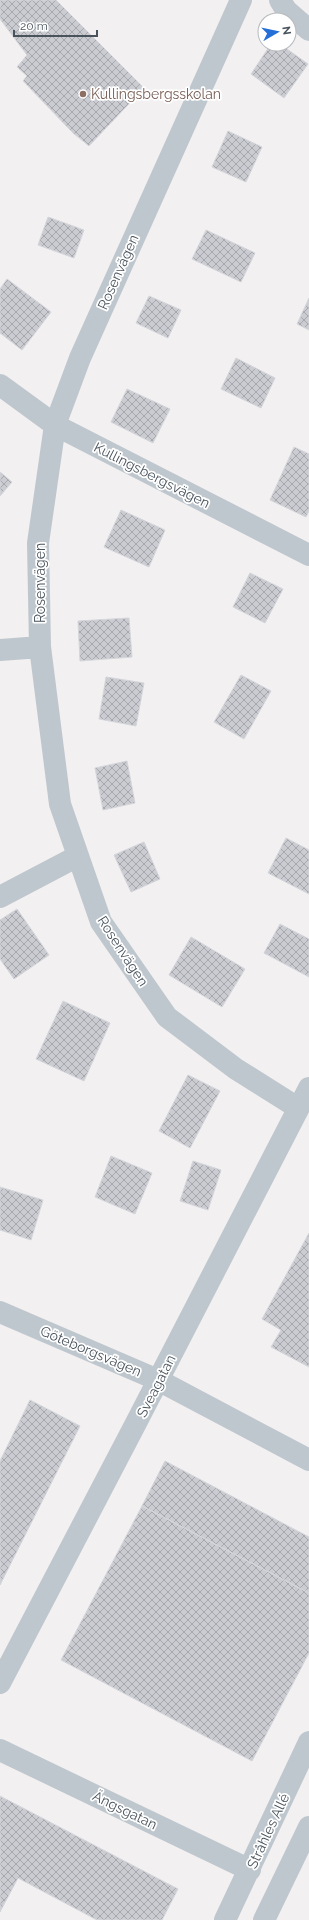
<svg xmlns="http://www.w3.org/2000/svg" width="309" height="1920" viewBox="0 0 309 1920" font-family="Raleway,sans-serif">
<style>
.building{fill:url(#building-cross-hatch);stroke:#d4d6db}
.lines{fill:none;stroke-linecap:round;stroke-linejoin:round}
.minor{stroke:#bfc7ce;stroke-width:22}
.education-dot{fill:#8d6e63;stroke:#fff;stroke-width:1.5}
.labels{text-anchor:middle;stroke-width:3.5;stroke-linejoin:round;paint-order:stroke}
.education-label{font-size:14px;fill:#785e54;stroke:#fff;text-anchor:start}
.street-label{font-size:14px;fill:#49535c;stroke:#fff}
</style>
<defs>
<pattern id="building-cross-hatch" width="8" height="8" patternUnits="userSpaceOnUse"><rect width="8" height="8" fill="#caccd2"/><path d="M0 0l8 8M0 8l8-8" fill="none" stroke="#a6a8ae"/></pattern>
</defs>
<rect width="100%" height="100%" fill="#f2f0f0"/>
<!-- building -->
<path class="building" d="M0,0h56l88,88 -55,58 -16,-13 -50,-52 4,-5 -10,-9 10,-12 -27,-36z
M271,44h9l28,20 -24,34 -33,-24z
M228,131l34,16 -16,35 -34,-15z
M48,217l36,13 -10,28 -36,-13z
M206,230l49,23 -14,29 -49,-23z
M7,279l44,33 -29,38 -22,-17v-44z
M149,296l32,14 -13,28 -32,-15z
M309,298v32l-12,-6z
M236,358l39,20 -14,30 -40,-19z
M127,389l43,20 -17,34 -42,-21z
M294,447l15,7v57l-3,6 -36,-17z
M0,472l12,10 -12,14z
M121,510l44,20 -16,37 -45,-20z
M250,573l33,16 -18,34 -32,-16z
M129,618l3,39 -52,4 -2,-40z
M241,675l30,16 -27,48 -30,-17z
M106,677l38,6 -8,43 -37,-7z
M127,761l8,42 -32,7 -8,-42z
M286,838l23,12v44l-41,-21z
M144,842l16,37 -29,13 -17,-37z
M17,909l32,46 -35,24 -14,-20v-39z
M280,924l29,15v38l-45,-24z
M191,937l54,32 -23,38 -53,-32z
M63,1001l47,22 -26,58 -48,-22z
M188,1075l32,16 -30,57 -31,-17z
M111,1156l41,17 -17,41 -40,-17z
M193,1161l28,9 -13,40 -28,-9z
M0,1187l43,13 -12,40 -31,-10z
M309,1233v134l-38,-20 10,-17 -19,-11z
M30,1400l50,26 -80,159v-124z
M165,1461l144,76v56l-167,-87z
M142,1506l167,87v60l-57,108 -191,-101z
M0,1796l178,93 -16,31h-65l-79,-42 -18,34z"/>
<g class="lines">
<!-- minor -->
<path class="minor" d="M241,0l-161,358 -25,67 -17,118 2,104 20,157 41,118 66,95 69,52 62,39
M280,0l6,10 23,20
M0,385l55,40 254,130
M0,650l40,-3
M0,897l78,-41
M0,1312l158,68 151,80
M0,1683l136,-260 173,-335
M0,1750l250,120
M225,1920l84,-178
M264,1920l45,-93"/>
</g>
<!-- markers -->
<circle class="education-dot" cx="83" cy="94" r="4"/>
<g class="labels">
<!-- education labels -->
<g class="education-label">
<text x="91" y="99">Kullingsbergsskolan</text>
</g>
<!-- street labels -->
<g class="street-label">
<text transform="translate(118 272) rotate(-66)" y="5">Rosenvägen</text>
<text transform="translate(152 475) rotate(27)" y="5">Kullingsbergsvägen</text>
<text transform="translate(40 583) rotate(-90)" y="5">Rosenvägen</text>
<text transform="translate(123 951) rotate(57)" y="5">Rosenvägen</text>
<text transform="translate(91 1351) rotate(23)" y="5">Göteborgsvägen</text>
<text transform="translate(156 1386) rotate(-63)" y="5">Sveagatan</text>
<text transform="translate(125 1810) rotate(26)" y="5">Ängsgatan</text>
<text transform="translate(268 1831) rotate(-65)" y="5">Stråhles Allé</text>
</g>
</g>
<!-- north arrow -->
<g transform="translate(277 32) rotate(81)"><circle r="19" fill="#ffffff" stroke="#b6babe"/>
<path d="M0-3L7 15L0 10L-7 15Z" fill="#2570d8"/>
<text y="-6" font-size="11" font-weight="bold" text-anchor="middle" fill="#49535c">N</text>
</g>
<!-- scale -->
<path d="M14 30v6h83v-6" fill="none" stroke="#49535c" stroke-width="2"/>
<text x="20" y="30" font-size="12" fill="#49535c" stroke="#ffffff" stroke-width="3" paint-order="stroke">20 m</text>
</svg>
